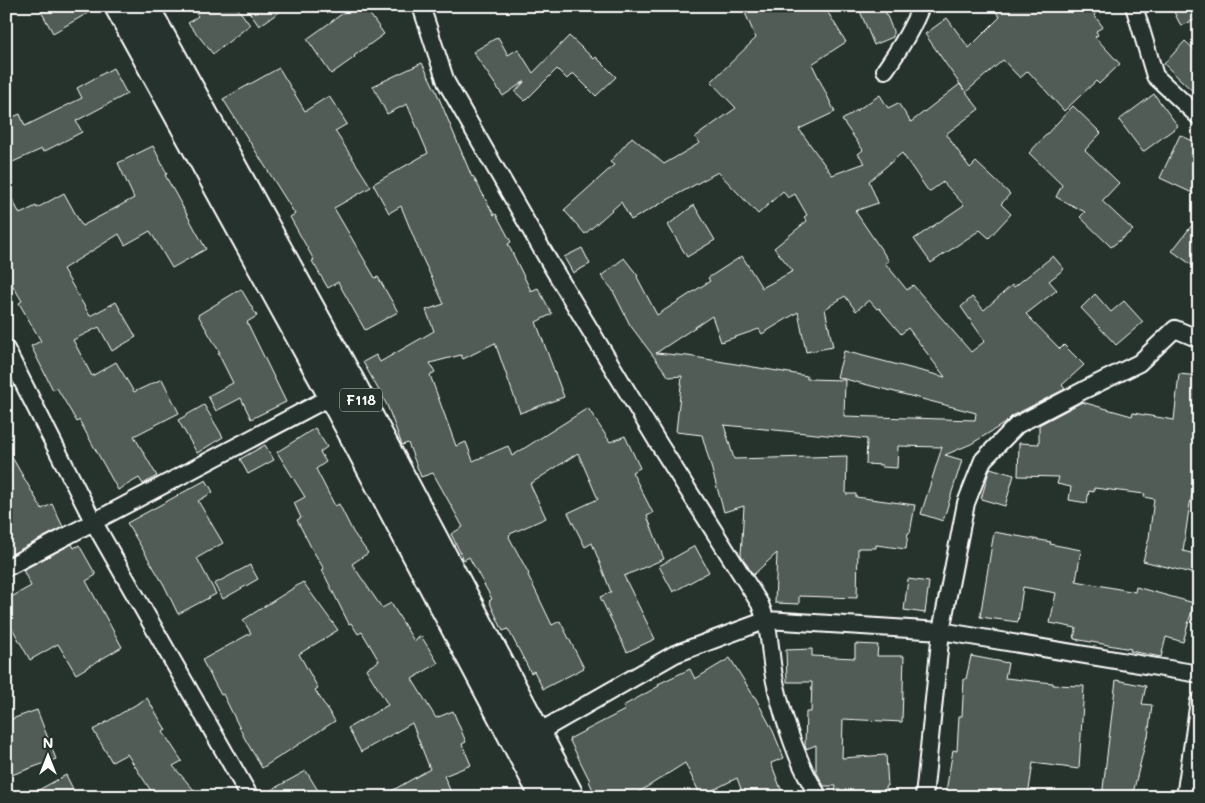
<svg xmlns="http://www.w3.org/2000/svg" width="1205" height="803" viewBox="0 0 1205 803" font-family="Mali,sans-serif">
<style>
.building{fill:#515c57;stroke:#fff;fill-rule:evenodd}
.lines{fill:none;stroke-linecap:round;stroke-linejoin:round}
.minor-casing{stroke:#fff;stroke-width:20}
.primary-casing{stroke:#fff;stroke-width:30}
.minor{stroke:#26332d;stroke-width:16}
.primary{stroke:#26332d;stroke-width:26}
.labels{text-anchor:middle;stroke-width:4;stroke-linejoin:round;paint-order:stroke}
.shield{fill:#26332d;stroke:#bec2c0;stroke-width:1}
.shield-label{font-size:14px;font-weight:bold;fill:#fff}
</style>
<rect width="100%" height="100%" fill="#26332d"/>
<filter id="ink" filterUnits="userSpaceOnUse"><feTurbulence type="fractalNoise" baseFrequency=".02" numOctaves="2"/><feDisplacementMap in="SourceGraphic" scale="10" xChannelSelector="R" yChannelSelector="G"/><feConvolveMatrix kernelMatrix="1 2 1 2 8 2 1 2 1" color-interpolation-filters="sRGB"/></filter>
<g filter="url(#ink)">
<!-- building -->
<path class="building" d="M38,6h62l-47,27z
M190,6h46l14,19 -37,29 -25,-31 10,-7z
M245,6h43l-29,20z
M353,6h11l20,28 -30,22 1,1 -24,17 -24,-35z
M742,6h82l22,36 -34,22 23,48 -36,17 33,46 33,-12 -7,-9 5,-4 -21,-30 38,-25 8,13 10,-5 13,19 49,-38 4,6 -39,-56 22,-16 22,30 31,-31 -9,-11h112l-9,9 9,12 -7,4 2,4 -3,2 25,27 -21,20 -3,-3 -32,30 -36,-40 -8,7 -17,-18 -37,32 13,17 -33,25 24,34 6,-6 34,32 -9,10 10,10 -22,24 -9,-8 -49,33 -17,-24 50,-34 -21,-23 -14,10 -27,-39 -33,28 9,22 -23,8 34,50 -4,2 22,27 6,-5 58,67 14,-11 -24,-34 11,-10 12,13 28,-25 2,2 39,-31 11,13 -15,12 8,9 -31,24 34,35 4,-4 20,20 -22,20 3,4 -53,27 -7,7 -34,21 -26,11 17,5 -19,61 -22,-7 21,-67 -44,-1 -1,22 -15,-1v-2l-16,-1 1,-25 -143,-14 10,34 113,-3 -1,38h10v3l59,8 -5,28h-2l-2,16 -30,-4v3h-18l-1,50 -58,-2v8l-24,-1 2,-50 -24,22 -12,-20 3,-49 -20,6 -22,-77 -26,-3 6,-56 -13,1 -39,-52 -18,-36 -11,-13 23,-18 14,18 -1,1 20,38 53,-34 -2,-3 34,-22 20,32 31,-17 -19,-23 33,-27 -3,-4 3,-2 -12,-21 -7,4 -5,-7 -25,23 -40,-42 -87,48 -10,-18 -36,32 -21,-24 50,-45 -4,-3 22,-25 32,27 36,-21 -5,-6 41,-29 -25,-26 45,-44zM845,296l11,15 13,-11 8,9 2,-1 22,26 7,-6 37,49 -101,-26 -7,26 139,36 -1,7 -131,-4 1,-36 -38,-1v-3l-119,-20 -32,-3 56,-37 9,26 38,-13 3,5 36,-22 8,40 27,-5 -8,-38z
M871,6h12l10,25v6l-19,8 -14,-34z
M1171,6h28v12l-18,8z
M569,36l25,23 2,-2 20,20 -20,19 -23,-23 -6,6 -10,-10 -32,32 -10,-9 10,-11 -22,15 -30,-44 25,-15 10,18 10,-6 15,24z
M1185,41l14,13v43l-35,-33z
M422,63l14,28 36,86 1,-1 21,39 2,-1 15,28 -3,2 23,47 7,-3 14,26 -16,8 28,75 -44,16 -25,-70 -32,16 -2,-4 -31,8 5,9 -5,3 26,71 10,-4 7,19 35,-15 4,10 76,-48 22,34 15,-6 15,32 -8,4 21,41 -6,3 17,43 -40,17 31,63 -28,13 -27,-55 11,-5 -19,-49 -7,4 -17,-34 30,-14 -20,-46 -48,31 16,34 -36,16 -1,3 20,37 -1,1 24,50 8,-4 24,47 -41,21 -9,-18 -3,2 -23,-44 -5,2 -14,-30 3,-2 -23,-42 -5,3 -13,-26 12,-7 -30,-54 -12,4 -13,-34 -6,2 -15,-40 -24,-43 13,-7 4,7 54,-31 -8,-21 18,-6 -24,-51 -19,-47 -12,7 -16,-29 55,-31 -21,-49 -20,10 -14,-28z
M113,68l14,26 -51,27 6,11 -39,20 -1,-3 -36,16v-45l14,-6 5,12 57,-28 -5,-10z
M279,68l26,43 24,-15 18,28 -12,7 36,56 -37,21 41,70 3,-1 20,35 -33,18 -27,-48 -10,6 -16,-27 2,-1 -24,-43 5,-3 -72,-115z
M1154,94l24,32 -35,26 -24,-32z
M1073,106l28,27 -16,17 34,33 -17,18 31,29 -22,17 -31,-30 5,-5 -29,-15 6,-12 -33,-32z
M1180,135l19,9v52l-39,-18z
M153,146l14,28 -2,1 41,74 -34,19 -22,-37 -25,14 -6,-11 -56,35 27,47 26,-14 20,35 -24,14 -13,-24 -26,13 19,36 24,-14 18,30 28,-13 17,34 -45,23 23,40 -14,8 -4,-6 -21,12 -39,-70 -2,2 -20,-34 -4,2 -22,-44 10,-5 -22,-38 3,-2 -16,-27v-86l14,26 16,-8 1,2 27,-15 18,33 52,-28 -16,-35z
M694,205l21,35 -28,17 -19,-32z
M1199,216v54l-27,-19z
M582,248l8,16 -17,9 -9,-16z
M241,289l16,27 -10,6 39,80 -35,17 -10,-21 -25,13 -8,-15 25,-13 -15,-30h2l-22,-38z
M1095,294l16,18 13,-11 19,21 -27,23 -35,-37z
M1179,374l20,2v84l-10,49 -6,42 16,4v20l-56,-14 6,-23 5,-39 -10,-2 1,-3 -51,-6v4l-5,-1 -2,12 -18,-3 2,-13 -14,-3 2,-7 -41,-1 1,-33 20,1v-19l43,-23 50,14 1,-3 41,7z
M204,405l19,32 -26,16 -19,-33z
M315,428l12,19 -7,5 6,10 -10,7 19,37 4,-2 14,28 15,21 -16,11 30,44 9,-5 23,38 7,-5 17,27 -26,16 24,39 17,-7 13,31 -4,2 9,21 -27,11 9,21h-72l49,-28 -18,-46 -51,29 -13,-24 40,-23 -22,-36 13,-8 -17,-29 -4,2 -7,-11 -2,1 -27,-54 2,-1 -12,-20 -15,-29 4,-2 -7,-15 11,-6 -28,-45z
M265,445l9,15 -26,14 -8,-15z
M6,447l36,62 10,-5 11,23 -57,30z
M990,468l24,7 -9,31 -24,-7z
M206,480l7,12 -15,9 25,42 -26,15 19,36 -38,20 -14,-29 -37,-62z
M994,532l57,10 -1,2 31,6 -5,31 59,11 1,-5 58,16 -11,39 -17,-5 -5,20 -31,-6 1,-2 -57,-10 2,-11 -26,-5 6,-30 -33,-6 -5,35 -38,-5z
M72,544l2,4 5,-3 17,30 -10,6 36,66 -46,27 -18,-30 -28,16 -18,-32 -6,4v-32l25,-14 -8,-16z
M695,546l14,26 -36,20 -14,-26z
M250,565l8,14 -35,20 -9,-15z
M908,579l21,3 -4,31 -21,-3z
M303,582l35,48 -39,24 19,34 -3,2 20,31 -73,47 -17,-29 -22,-45 -2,1 -19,-35 49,-27 -8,-13z
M855,644l23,1 -1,11h27l-2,66 -59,-3 -1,39 44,-3 2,31h-2l1,11h-52l1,-11h-12l-8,-15v-26l-10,4 -1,-4 1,-33h5l1,-30h-25l-1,-32 26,-1v7l43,2z
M971,656l37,7 -3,15 48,5v2l31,1 -5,83 -46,-6 -5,33 -41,-6 -1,7h-41l8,-47 4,1 2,-35h3l2,-37h2z
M730,658l23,37h1l19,36 11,27 -13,5 13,34h-40l-7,-19 -36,18 -16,-33 -54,34h-35l-7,-16h1l-21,-42 56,-29 -2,-4 36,-20 -1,-2 32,-15 5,10z
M1116,680l30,6 -4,18 10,1 -4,32 -1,-1 -15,61h-30z
M147,698l19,32 -3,2 19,29 -9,5 27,31h-45l-28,-43 -15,8 -19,-32z
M37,710l19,49 -50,18v-56z
M306,771l16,26h-62v-1z
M66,775l11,22h-51l29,-16z"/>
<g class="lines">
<!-- minor casing -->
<g class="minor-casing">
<path id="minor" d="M421,6l25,76 105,183 106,176 103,163c12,28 9,54 16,82 8,35 23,81 43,111
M1134,6l21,70 44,41
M885,70c14,-20 27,-40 36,-64
M6,349l87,172 157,276
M6,568l326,-172
M537,733l138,-79 92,-34 174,11 258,43
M924,797l17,-166 25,-128 17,-43 34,-35 67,-35 55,-27 36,-34 24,10
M1185,797l14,-96"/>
</g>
<!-- primary casing -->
<g class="primary-casing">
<path id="primary" d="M118,6l214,390 212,401
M145,6l208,379 218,412"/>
</g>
<!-- minor -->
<use href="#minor" class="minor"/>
<!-- primary -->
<use href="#primary" class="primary"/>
</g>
</g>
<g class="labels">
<!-- shield labels -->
<rect class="shield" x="340" y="388.5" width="42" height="23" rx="4"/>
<g class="shield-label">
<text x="361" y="405">F118</text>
</g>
</g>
<!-- margin -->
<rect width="1205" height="803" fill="none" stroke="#26332d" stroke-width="25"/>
<rect x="12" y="12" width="1180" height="778" fill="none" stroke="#fff" stroke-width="2" filter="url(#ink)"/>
<!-- north arrow -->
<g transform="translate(48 756)" stroke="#26332d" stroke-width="4" paint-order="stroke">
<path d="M0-4L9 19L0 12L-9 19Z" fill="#ffffff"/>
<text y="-8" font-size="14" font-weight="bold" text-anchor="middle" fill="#ffffff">N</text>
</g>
</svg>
